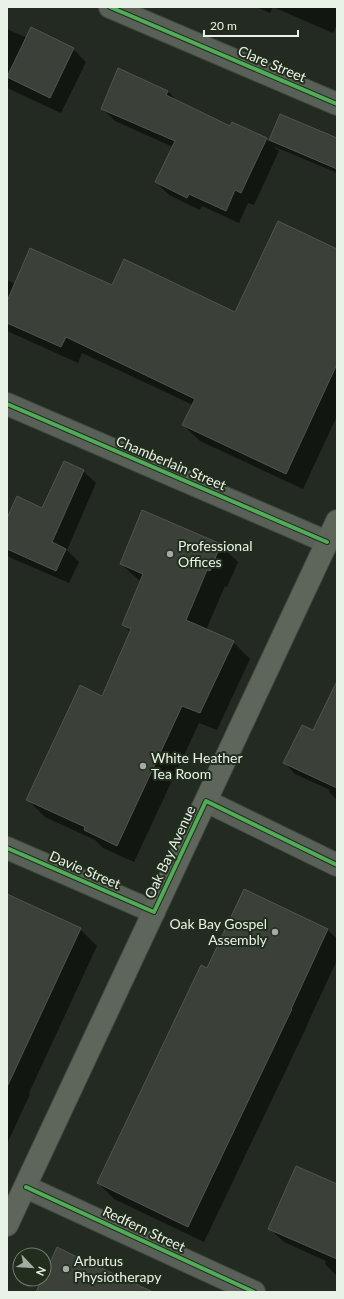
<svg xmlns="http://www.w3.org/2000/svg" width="344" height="1299" viewBox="0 0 344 1299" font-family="Lato,sans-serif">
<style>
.shadow{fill:#0007}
.building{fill:#3b4139;stroke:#4f554e}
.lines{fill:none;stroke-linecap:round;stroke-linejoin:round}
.minor-casing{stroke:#41473f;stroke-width:24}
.major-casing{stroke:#41473f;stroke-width:24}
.minor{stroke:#596057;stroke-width:22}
.major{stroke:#5e665c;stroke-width:22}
.cycleway-casing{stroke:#212e1d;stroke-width:6}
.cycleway{stroke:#51ab58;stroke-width:4}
.poi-dot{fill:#a4aca2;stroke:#212e1d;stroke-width:1.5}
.labels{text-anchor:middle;stroke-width:4;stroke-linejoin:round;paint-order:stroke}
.street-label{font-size:14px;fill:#e9f2e7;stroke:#212e1d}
.poi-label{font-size:14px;fill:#e9f2e7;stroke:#212e1d;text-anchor:start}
</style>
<rect width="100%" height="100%" fill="#232a21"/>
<!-- shadow -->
<path class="shadow" d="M256,7h81v17l-4,9 -60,-26 -3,6z
M7,29l20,9 46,11 13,13 -25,51 -54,-25z
M168,91l11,12 52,25 35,11 3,3 11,-27 57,24v34l-64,-27 6,5 -25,54 -6,-2 -9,20 -37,-17 -2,4 -31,-15 -13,-13 17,-35 -58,-26 -13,-13z
M337,250v166l-34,73 -103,-48 -17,-16 10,-20 -111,-52 -4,10 -71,-32v-51l8,4 98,2 123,27z
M83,471l13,12 -29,67 12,12 -10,21 -60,-26 -2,-3v-33l35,-12z
M220,545l18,17 -11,25 -2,-1 -19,44 27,12 17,17 -33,71 -18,-7 -65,139 -31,-14 -8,-8 -50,-23 -17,-17 75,-103 28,-65 -8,-7 18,-43 -20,-18z
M337,682v118l-8,-8 1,-2 -35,-16 -10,-11 28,-32z
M244,891l84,39 9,9v21l-30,65v1l-103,216 -90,-43 -16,-16 109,-213z
M7,895l73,34 17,17 -68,147 1,1 -23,50z
M337,1186v90l-12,-12 1,-3 -42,-19 -14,-13z"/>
<!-- building -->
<path class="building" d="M31,27l43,21 -24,50 -43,-21z
M118,68l50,23 -2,4 64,31 2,-4 35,16 -26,55 -6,-3 -9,21 -37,-17 -2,4 -32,-16 20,-41 -74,-32z
M280,114l57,24v31l-68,-29z
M278,221l59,28v115l-51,110 -104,-49 13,-26 -129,-62 -5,10 -54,-24v-22l23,-53 82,37 12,-26 111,53z
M64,461l20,9 -32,72 14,7 -10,22 -49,-22v-31l10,-22 25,12z
M142,510l79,34 -11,27 -3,-1 -21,50 48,21 -34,72 -18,-7 -65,140 -33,-16 1,-3 -59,-27 54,-115 22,11 29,-67 -9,-4 21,-51 -23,-10z
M337,681v107l-54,-25 19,-38 11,5z
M244,889l84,40 -37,80h1l-104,218 -91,-44 104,-218 6,3z
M7,894l74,34 -74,159z
M296,1166l41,18v75l-69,-30z
M57,1247l16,8 80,37h-117l6,-13h2v-3z"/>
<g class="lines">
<!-- minor casing -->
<g class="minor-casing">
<path id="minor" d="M110,7l227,97
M7,404l320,138
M206,801l131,64
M7,848l147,64
M26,1187l228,105"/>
</g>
<!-- major casing -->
<g class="major-casing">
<path id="major" d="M7,1225l330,-704"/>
</g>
<!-- minor -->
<use href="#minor" class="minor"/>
<!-- major -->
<use href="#major" class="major"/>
<!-- cycleway casing -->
<g class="cycleway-casing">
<path id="cycleway" d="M110,7l227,97
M7,404l320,138
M7,848l147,64 52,-111 131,64
M26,1187l228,105"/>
</g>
<!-- cycleway -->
<use href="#cycleway" class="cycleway"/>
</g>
<!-- markers -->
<g class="poi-dot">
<circle cx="170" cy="554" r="4"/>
<circle cx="143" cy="766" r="4"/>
<circle cx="275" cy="932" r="4"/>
<circle cx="66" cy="1269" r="4"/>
</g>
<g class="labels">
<!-- street labels -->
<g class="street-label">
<text transform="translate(272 64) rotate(23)" y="5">Clare Street</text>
<text transform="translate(171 463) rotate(23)" y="5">Chamberlain Street</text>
<text transform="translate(170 852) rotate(-65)" y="5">Oak Bay Avenue</text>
<text transform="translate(85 870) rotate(23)" y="5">Davie Street</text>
<text transform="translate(144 1229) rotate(25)" y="5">Redfern Street</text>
</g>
<!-- poi labels -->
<g class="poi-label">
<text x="178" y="551">Professional<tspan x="178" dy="16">Offices</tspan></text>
<text x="151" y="763">White Heather<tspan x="151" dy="16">Tea Room</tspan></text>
<text x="267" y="929" text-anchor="end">Oak Bay Gospel<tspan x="267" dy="16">Assembly</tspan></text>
<text x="74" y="1266">Arbutus<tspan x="74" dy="16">Physiotherapy</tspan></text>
</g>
</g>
<!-- border -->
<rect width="344" height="1299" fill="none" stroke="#e9f2e7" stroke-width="16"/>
<!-- north arrow -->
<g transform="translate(32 1267) rotate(115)"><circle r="19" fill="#212e1d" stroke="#717c6e"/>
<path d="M0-3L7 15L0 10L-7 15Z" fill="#a4aca2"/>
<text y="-6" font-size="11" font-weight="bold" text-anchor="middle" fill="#e9f2e7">N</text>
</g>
<!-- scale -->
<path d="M204 30v6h94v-6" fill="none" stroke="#e9f2e7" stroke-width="2"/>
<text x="210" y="30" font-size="12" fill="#e9f2e7" stroke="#212e1d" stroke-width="3" paint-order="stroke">20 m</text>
</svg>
